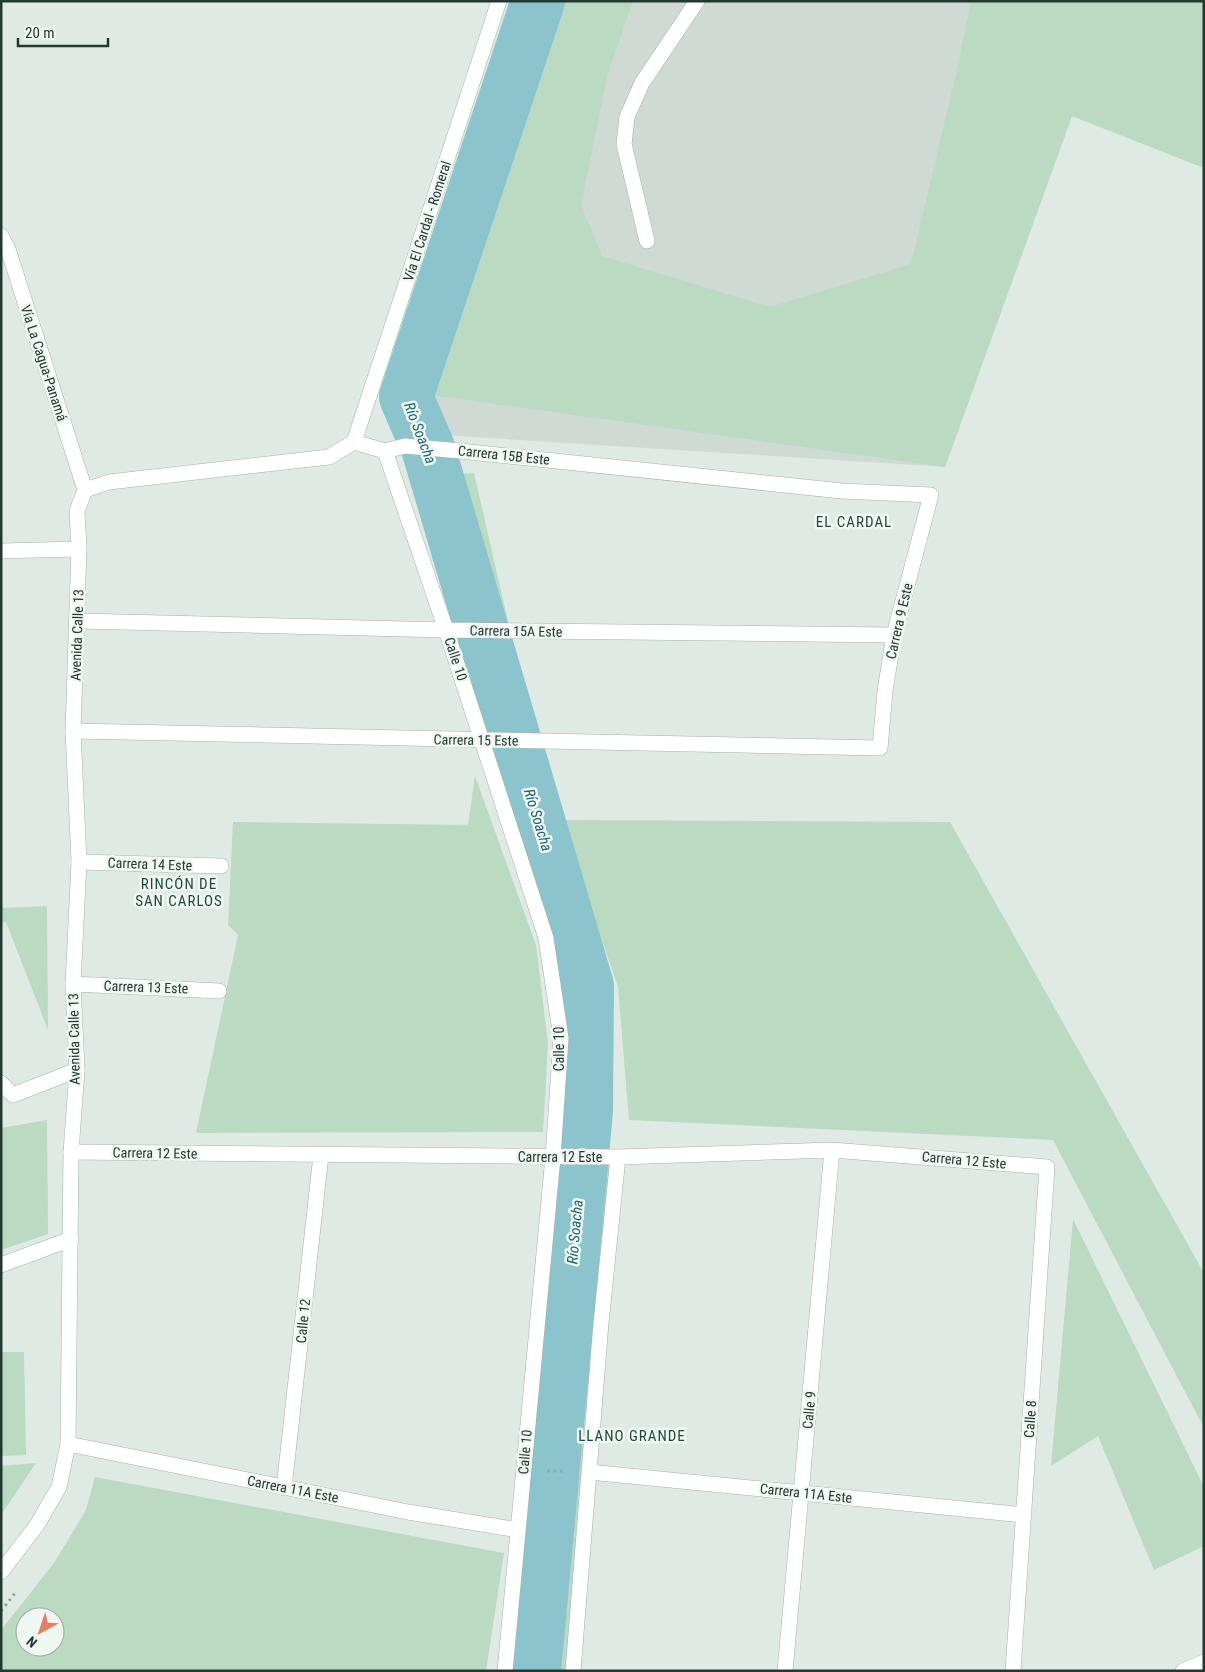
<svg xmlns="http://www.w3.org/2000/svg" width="1205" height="1672" viewBox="0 0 1205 1672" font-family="'Roboto Condensed',sans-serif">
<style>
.built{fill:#cfdad4}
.green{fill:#badac2;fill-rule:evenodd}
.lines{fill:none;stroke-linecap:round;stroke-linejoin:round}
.river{stroke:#8bc4cc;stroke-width:54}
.lane-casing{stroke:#a3b1ac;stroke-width:16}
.street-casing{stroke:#a3b1ac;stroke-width:16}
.secondary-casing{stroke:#a0b5ad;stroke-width:16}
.path{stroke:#83ac9e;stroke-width:3;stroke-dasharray:2.5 4;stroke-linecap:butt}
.lane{stroke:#fff;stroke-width:15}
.street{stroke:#fff;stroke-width:15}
.secondary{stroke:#fff;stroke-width:15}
.labels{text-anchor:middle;stroke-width:5;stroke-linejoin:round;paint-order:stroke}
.street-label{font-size:14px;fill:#223932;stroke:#f0f7f3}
.water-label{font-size:15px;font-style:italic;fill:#206671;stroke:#f0f7f3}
.neighbourhood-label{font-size:15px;letter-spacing:1px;fill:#1f4a3e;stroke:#f0f7f3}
</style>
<rect width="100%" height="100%" fill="#e0eae5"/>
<!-- built -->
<path class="built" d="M550,1h654v167l-132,-52 -127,351 -503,-32 -17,-41z"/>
<!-- green -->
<path class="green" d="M547,1h86l-25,72 -27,132 21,51 168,51 141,-43 44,-186 16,-77h233v167l-132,-52 -127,351 -520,-73z
M474,473l79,344 56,168 1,176 -43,510h-43l44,-514 -2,-172 -13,-59 -92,-314 -52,-136z
M475,776l61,169 12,98 -5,89 -347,1 42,-198 -10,-10 5,-103 235,3z
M561,820l389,2 254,451v155l-151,-288 -424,-20 -11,-133z
M47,906l1,124 -42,-108 -5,1v-15z
M47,1120l1,114 -47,16v-122z
M1073,1219l131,268v59l-50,24 -56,-134 -47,30z
M1,1352h23l2,103 -25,1z
M36,1463l-35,52v-49z
M95,1477l409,76 -18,118h-485v-41l53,-67 32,-53zM25,1617h30v30h-30z"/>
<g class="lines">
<!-- river -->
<path class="river" d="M534,1671l52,-560 1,-125 -159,-538 -22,-51 132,-396"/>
<!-- lane casing -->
<g class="lane-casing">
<path id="lane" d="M647,241l-23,-97 3,-27 15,-34 55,-82
M1,1083l12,12 64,-25"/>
</g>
<!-- street casing -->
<g class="street-casing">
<path id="street" d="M1,236l7,13 77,241
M385,451l61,179 100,308 15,100 -8,119 -48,514
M1,551l78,-2
M78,621l368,9 448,5
M73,731l807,17 5,-57 9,-56 37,-140 -89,-4 -382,-40 -55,-5 -20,5 -31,-9
M79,862l142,4
M73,984l146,7
M71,1152l547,5 214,-7 215,17 -34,504
M1,1265l70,-26
M68,1444l340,68 110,18
M589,1472l435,43
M284,1488l37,-333
M573,1671l28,-348 17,-166
M785,1671l47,-521
M1183,1671l21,-9"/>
</g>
<!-- secondary casing -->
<g class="secondary-casing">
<path id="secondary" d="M1,1572l36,-47 22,-38 9,-43 3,-292 6,-82 -4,-86 6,-122 -6,-131 6,-182 -2,-38 8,-21 24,-8 220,-25 25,-15 145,-441"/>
</g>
<!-- path -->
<path class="path" d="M547,1471h19
M1,1611l15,-19"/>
<!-- lane -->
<use href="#lane" class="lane"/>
<!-- street -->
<use href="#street" class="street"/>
<!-- secondary -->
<use href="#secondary" class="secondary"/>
</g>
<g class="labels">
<!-- street labels -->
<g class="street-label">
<text transform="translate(427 221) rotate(-72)" y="5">Vía El Cardal - Romeral</text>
<text transform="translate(44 363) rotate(72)" y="5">Vía La Cagua-Panamá</text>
<text transform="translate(504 455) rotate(6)" y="5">Carrera 15B Este</text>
<text transform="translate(899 621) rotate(-77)" y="5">Carrera 9 Este</text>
<text transform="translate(516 631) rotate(1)" y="5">Carrera 15A Este</text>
<text transform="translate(77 635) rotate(-88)" y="5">Avenida Calle 13</text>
<text transform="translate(456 659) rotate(72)" y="5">Calle 10</text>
<text transform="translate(476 740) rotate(1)" y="5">Carrera 15 Este</text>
<text transform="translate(150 864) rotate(2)" y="5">Carrera 14 Este</text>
<text transform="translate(146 987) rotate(2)" y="5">Carrera 13 Este</text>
<text transform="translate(74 1039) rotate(-91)" y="5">Avenida Calle 13</text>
<text transform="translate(559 1049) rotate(-90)" y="5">Calle 10</text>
<text transform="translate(155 1153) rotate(1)" y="5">Carrera 12 Este</text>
<text x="560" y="1162">Carrera 12 Este</text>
<text transform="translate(964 1160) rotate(5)" y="5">Carrera 12 Este</text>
<text transform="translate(303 1321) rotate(-84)" y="5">Calle 12</text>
<text transform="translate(809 1410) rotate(-85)" y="5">Calle 9</text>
<text transform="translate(1030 1419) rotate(-86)" y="5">Calle 8</text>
<text transform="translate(525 1452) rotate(-85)" y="5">Calle 10</text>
<text transform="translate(293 1489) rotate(11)" y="5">Carrera 11A Este</text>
<text transform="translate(806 1493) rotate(6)" y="5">Carrera 11A Este</text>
</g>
<!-- water labels -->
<g class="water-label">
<text transform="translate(420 433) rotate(69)" y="5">Río Soacha</text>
<text transform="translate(538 820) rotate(73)" y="5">Río Soacha</text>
<text transform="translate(575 1232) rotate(-85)" y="5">Río Soacha</text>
</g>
<!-- neighbourhood labels -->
<g class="neighbourhood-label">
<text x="854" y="527">EL CARDAL</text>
<text x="179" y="889">RINCÓN DE<tspan x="179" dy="17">SAN CARLOS</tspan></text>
<text x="632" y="1441">LLANO GRANDE</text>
</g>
</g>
<!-- border -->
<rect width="1205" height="1672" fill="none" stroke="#223932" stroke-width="5"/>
<!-- north arrow -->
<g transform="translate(40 1632) rotate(220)"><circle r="24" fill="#f0f7f3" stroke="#9eaba6"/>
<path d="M0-4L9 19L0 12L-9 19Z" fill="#e97d5f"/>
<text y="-8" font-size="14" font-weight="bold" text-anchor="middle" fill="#223932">N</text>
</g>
<!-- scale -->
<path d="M18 38v8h90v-8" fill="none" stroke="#223932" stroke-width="2.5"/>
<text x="25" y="38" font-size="15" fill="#223932" stroke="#f0f7f3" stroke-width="4" paint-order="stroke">20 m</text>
</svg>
